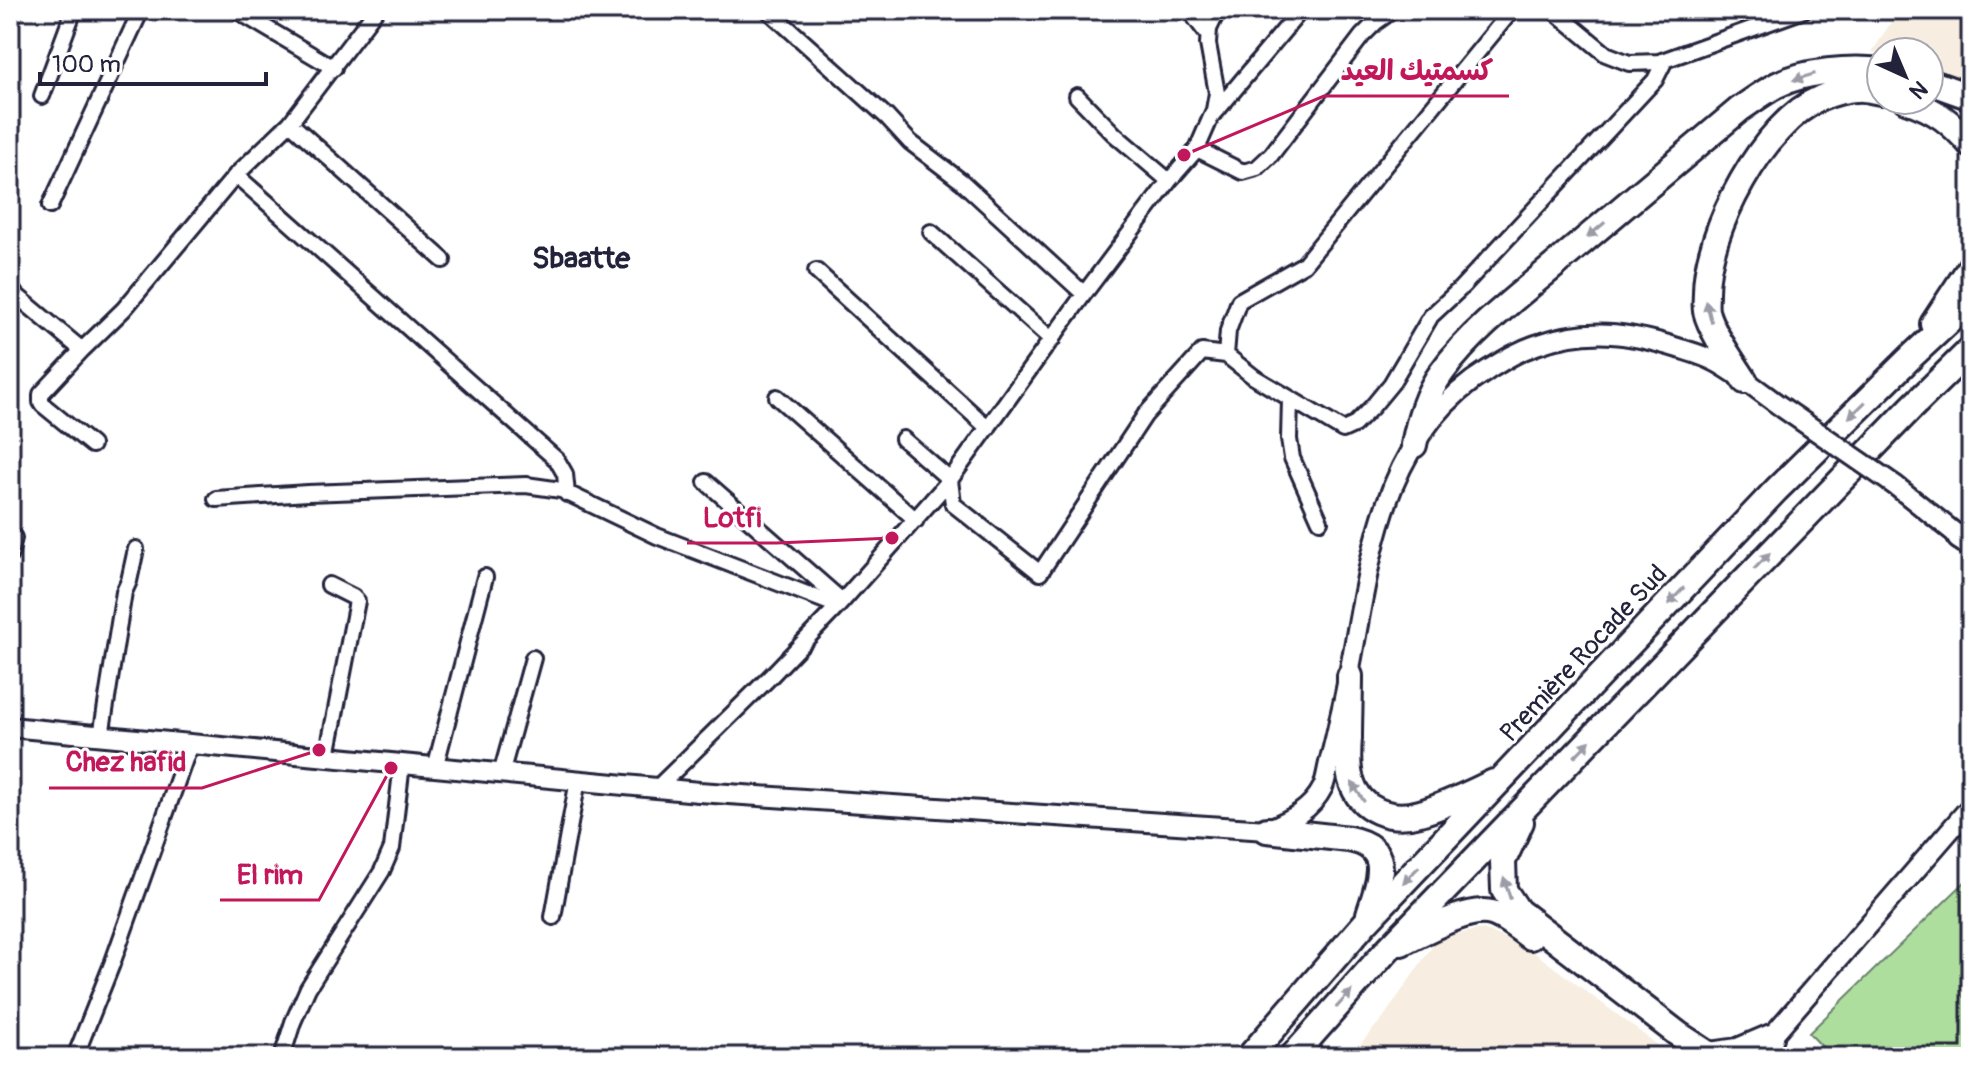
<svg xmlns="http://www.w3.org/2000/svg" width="1981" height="1067" viewBox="0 0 1981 1067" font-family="Pangolin,'Playpen Sans Arabic',sans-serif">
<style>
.built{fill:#f7ede0}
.green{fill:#aede9d;stroke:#68806c;stroke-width:2}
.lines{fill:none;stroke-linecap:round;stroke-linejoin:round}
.minor-casing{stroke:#22223b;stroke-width:20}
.secondary-casing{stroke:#22223b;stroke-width:24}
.motorway-casing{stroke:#22223b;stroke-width:30}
.minor{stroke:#fff;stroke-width:14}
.secondary{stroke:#fff;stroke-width:18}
.motorway{stroke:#fff;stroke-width:24}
.secondary-bridge-casing{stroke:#22223b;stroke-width:24;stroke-linecap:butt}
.secondary-bridge{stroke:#fff;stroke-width:18}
.oneway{fill:#9c9ca7}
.labels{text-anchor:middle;stroke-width:6;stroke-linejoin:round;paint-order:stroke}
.street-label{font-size:26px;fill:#22223b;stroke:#fff}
.quarter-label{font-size:30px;font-weight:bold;fill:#22223b;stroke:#fff}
.leader{fill:none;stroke:#c2185b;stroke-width:3}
.callout-dot{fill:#c2185b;stroke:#fff;stroke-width:3}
.callout-label{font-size:28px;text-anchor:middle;font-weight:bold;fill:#c2185b;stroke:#fff;stroke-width:6;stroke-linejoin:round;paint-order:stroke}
</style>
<rect width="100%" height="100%" fill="#fff"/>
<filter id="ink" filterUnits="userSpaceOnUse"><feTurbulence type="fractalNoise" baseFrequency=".0125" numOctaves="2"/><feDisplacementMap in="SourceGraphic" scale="16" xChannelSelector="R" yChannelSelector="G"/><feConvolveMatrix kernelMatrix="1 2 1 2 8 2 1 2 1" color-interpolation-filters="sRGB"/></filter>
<g filter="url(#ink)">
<!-- built -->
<path class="built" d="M1899,10h72v74l-42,-13v-19h-48v3l-9,-3z
M1483,929l44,18 136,102 6,8h-320l34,-39 55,-80z"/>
<!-- green -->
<path class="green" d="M1971,876v181h-139l-23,-24z"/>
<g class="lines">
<!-- minor casing -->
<g class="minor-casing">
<path id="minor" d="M236,10l98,58
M768,10l119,107 23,25 51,39 123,113
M1189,10l19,25
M1512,10l-208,254 -65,37 -11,30 -2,24 28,22 89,53 11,-5 18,-18 19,-23 40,-68 29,-27 195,-209 10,-20
M1553,10l53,44 23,9 30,-1 145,-52
M10,21l4,-11
M42,96l32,-86
M1077,96l37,38 55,47
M1214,114l87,-104
M290,123l153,137
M1197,149l17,-39 3,-17 -9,-49 1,-15 9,-19
M236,175l321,285 8,14 2,20
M50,206l91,-196
M931,232l121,108
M816,271l172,157
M10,290l72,60
M777,397l139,123
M1290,399l-1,40 3,19 28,63
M903,439l47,41 3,24 87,69 105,-158 57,-63 24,3
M92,445l-49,-40 -2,-3v-8l41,-44 42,-41 112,-134 54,-52 86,-113
M706,482l136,119
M216,499l92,-6 218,-8 35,5 96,46 181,70
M10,555l4,-17
M101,736l23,-144 5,-11 7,-32
M327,756l30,-155 -4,-4 -24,-12
M435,768l50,-191
M501,774l32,-116
M657,788l113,-111 68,-71 112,-126 134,-186 85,-113 28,-32 46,23 14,-4 14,-13 91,-119 14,-14 17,-12
M553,917l25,-137
M75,1057l37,-93 78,-219
M282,1057l11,-35 15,-34 74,-117 10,-23 10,-84"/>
</g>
<!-- secondary casing -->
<g class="secondary-casing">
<path id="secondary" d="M1896,486l64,51 7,9
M10,727l689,65 568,38c23,-10 44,-19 56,-43 3,-7 4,-16 6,-24 4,-15 8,-31 11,-47 30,-123 26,-270 148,-346 16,-10 30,-19 48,-25 52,-18 91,-13 142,3 13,4 28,8 40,15 23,13 44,30 65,45
M1766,1057l5,-20 200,-231"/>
</g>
<!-- motorway casing -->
<g class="motorway-casing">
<path id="motorway" d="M1929,82l42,15
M1906,100c30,10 45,22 65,45
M1933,324l38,-58
M1745,381c-12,-19 -34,-49 -39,-70 -1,-6 0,-13 0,-19 0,-60 57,-170 115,-194 9,-4 25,-9 36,-9 7,-1 16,2 24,3
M1414,445c5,-26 12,-51 28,-73 30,-42 81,-80 120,-113 60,-50 119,-100 178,-150 12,-8 24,-17 37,-24 28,-14 73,-18 104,-14
M1960,537l11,7
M1350,676c0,21 -1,41 -1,62 -1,13 -2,29 2,42 9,31 40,41 69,33 25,-7 50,-20 74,-31
M1521,822l-18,39 1,29 14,21 160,123 32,21 28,-4 33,-14
M1267,830l82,9c46,9 30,43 20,75
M1401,943c22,-10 67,-37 91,-30 13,4 27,16 38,24
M1249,1057l117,-135 410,-432 137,-135 58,-54
M1292,1057l96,-108 523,-541 60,-59"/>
</g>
<!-- minor -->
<use href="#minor" class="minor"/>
<!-- secondary -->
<use href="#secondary" class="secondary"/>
<!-- motorway -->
<use href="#motorway" class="motorway"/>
<!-- secondary-bridge casing -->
<g class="secondary-bridge-casing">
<path id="secondary-bridge" d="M1783,408l113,78"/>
</g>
<!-- secondary-bridge -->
<use href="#secondary-bridge" class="secondary-bridge"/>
</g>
<!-- one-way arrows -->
<defs><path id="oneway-solid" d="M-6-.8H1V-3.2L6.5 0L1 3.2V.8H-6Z" transform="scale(2)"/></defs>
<g class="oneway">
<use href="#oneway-solid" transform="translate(1804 77) rotate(163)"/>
<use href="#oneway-solid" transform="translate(1596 230) rotate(140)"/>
<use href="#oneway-solid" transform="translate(1709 312) rotate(-104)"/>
<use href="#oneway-solid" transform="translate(1857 410) rotate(136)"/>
<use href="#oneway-solid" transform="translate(1762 561) rotate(-46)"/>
<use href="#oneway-solid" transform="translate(1676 596) rotate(133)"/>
<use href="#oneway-solid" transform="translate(1582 749) rotate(-46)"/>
<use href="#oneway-solid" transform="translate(1358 792) rotate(-123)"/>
<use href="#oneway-solid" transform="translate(1411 875) rotate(134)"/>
<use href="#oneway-solid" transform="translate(1507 888) rotate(-107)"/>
<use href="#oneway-solid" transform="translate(1344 999) rotate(-48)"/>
</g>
</g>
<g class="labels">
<!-- street labels -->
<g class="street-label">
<text transform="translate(1583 653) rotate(-47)" y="9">Première Rocade Sud</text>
</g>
<!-- quarter labels -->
<g class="quarter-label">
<text x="581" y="268">Sbaatte</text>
</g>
</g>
<!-- callouts -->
<path class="leader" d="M1184 155L1324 96H1509M892 538L777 543H687M319 750L202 788H49M391 768L319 900H220"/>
<g class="callout-dot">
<circle cx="1184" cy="155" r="8"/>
<circle cx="892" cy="538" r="8"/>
<circle cx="319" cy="750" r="8"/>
<circle cx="391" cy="768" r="8"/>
</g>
<g class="callout-label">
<text x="1417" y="80">كسمتيك العيد</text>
<text x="732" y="527">Lotfi</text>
<text x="126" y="771">Chez hafid</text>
<text x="270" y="884">El rim</text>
</g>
<!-- margin -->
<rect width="1981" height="1067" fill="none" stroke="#fff" stroke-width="40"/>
<rect x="20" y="20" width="1941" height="1027" fill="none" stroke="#22223b" stroke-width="3" filter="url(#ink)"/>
<!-- north arrow -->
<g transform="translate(1905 76) rotate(136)"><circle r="38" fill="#ffffff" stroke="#a7a7b1" stroke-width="2"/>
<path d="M0-6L14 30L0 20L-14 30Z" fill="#22223b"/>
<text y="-12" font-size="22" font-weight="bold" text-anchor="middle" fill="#22223b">N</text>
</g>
<!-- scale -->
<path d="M40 72v12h226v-12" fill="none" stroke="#22223b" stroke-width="4"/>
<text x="52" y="72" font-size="24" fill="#22223b" stroke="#ffffff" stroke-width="6" paint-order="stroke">100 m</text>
</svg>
